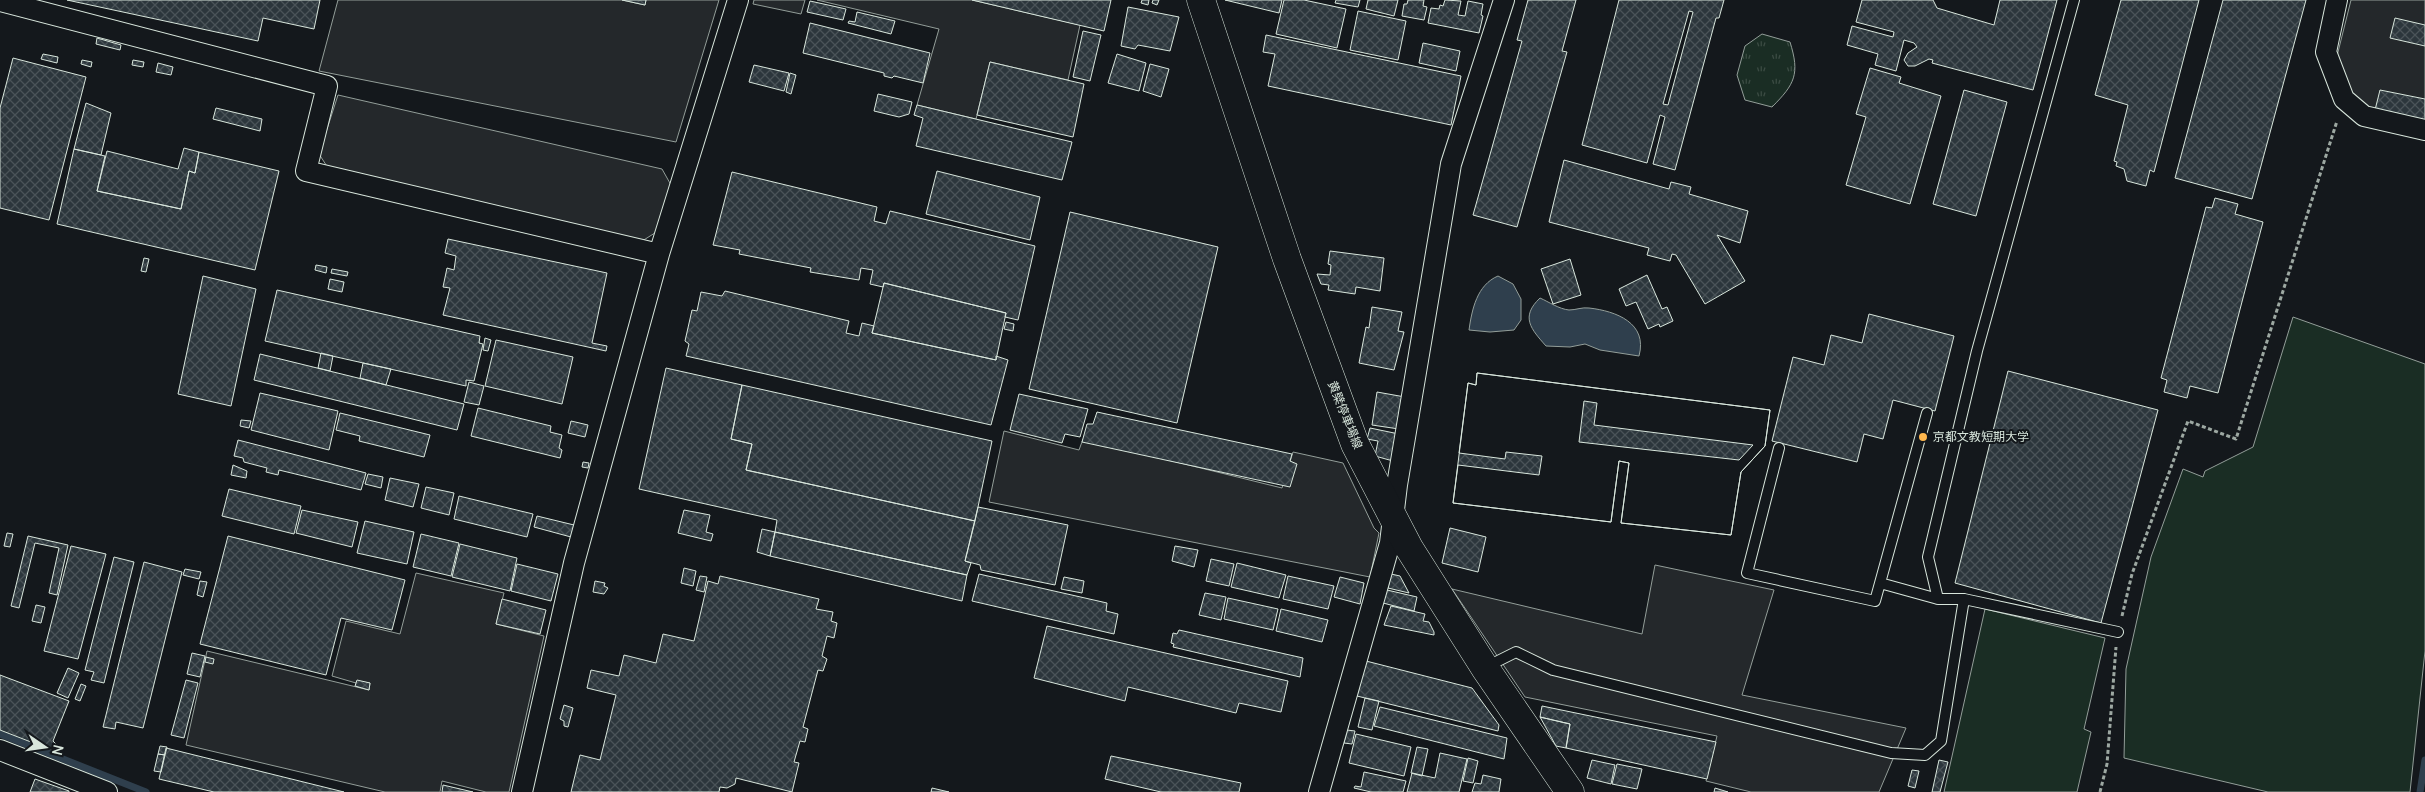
<svg xmlns="http://www.w3.org/2000/svg" width="2425" height="792" viewBox="0 0 2425 792" font-family="Manrope,'Noto Sans JP',sans-serif">
<style>
.grass{fill:url(#grass-tufts);stroke:#939e99}
.garden{fill:#1a2d24;stroke:#939e99}
.parking{fill:#24282b;stroke:#939e99}
.water{fill:#2f3f4d;stroke:#939e99}
.lines{fill:none;stroke-linecap:round;stroke-linejoin:round}
.stream{stroke:#2f3f4d;stroke-width:7}
.building{fill:url(#building-cross-hatch);stroke:#d8e6dc;fill-rule:evenodd}
.lane-casing{stroke:#d8e6dc;stroke-width:12}
.street-casing{stroke:#d8e6dc;stroke-width:22}
.secondary-casing{stroke:#d8e6dc;stroke-width:29}
.path{stroke:#9da8a2;stroke-width:3;stroke-dasharray:4 2.5;stroke-linecap:butt}
.lane{stroke:#14181c;stroke-width:10}
.street{stroke:#14181c;stroke-width:20}
.secondary{stroke:#14181c;stroke-width:28}
.poi-dot{fill:#ffb74d;stroke:#14181c;stroke-width:2}
.labels{text-anchor:middle;stroke-width:4;stroke-linejoin:round;paint-order:stroke}
.street-label{font-size:12px;fill:#d8e6dc;stroke:#14181c}
.poi-label{font-size:12px;fill:#d8e6dc;stroke:#14181c;text-anchor:start}
</style>
<defs>
<pattern id="grass-tufts" width="24" height="20" patternUnits="userSpaceOnUse" patternTransform="scale(1.25)"><rect width="24" height="20" fill="#1a2d24"/><path d="M3 7l-1-3M5 7V3M7 7l1-3M15 17l-1-3M17 17v-4M19 17l1-3" fill="none" stroke="#3b4b43"/></pattern>
<pattern id="building-cross-hatch" width="8" height="8" patternUnits="userSpaceOnUse" patternTransform="scale(1.25)"><rect width="8" height="8" fill="#2c363c"/><path d="M0 0l8 8M0 8l8-8" fill="none" stroke="#4a5358"/></pattern>
</defs>
<rect width="100%" height="100%" fill="#14181c"/>
<!-- grass -->
<path class="grass" d="M1762,34l28,8c10,32 5,42 -18,65l-27,-7 -8,-25 8,-29z"/>
<!-- garden -->
<path class="garden" d="M2293,317l132,47v287l-15,141h-142l-144,-34 2,-89 25,-112 32,-88 20,8 2,-6 48,-24z
M1985,609l120,29 -21,91 7,3 -14,60h-133z"/>
<!-- parking -->
<path class="parking" d="M338,0h284l23,5 1,-5h73l-43,142 -357,-71z
M754,0h51l-4,14 -48,-10z
M817,0h155l108,25 -12,55 -78,-18 -14,57 -59,-14 22,-76z
M2351,0h74v124l-51,-11 -19,-12 -18,-45z
M338,95l324,74 9,16 -13,46 -19,12 -309,-72 -11,-17z
M1004,431l75,19 4,-11 199,49 11,-36 50,11 31,65 5,5 -9,44 -381,-75z
M1655,565l119,25 -32,105 164,33 -27,64h-128l-45,-11 11,-45 -192,-39 -73,-108 190,45z
M416,573l88,20 -8,31 48,12 -35,156h-23l-44,-11 -2,11h-55l-199,-47 21,-94 162,39 1,-7 -13,-2 -1,2 -24,-7 14,-55 54,13z"/>
<!-- water -->
<path class="water" d="M1498,276l15,8 8,15v21l-7,10 -24,2 -21,-2c3,-21 8,-45 29,-54z
M1540,298c9,4 19,11 29,12 7,0 13,-3 20,-2 27,3 59,15 50,48l-39,-6 -15,-6 -15,3 -24,-1c-15,-17 -26,-29 -6,-48z"/>
<g class="lines">
<!-- stream -->
<path class="stream" d="M0,734l146,58
M2420,792l5,-32"/>
</g>
<!-- building -->
<path class="building" d="M67,0h253l-6,29 -51,-11 -5,23z
M622,0h24l-1,5z
M972,0h139l-7,31z
M1142,0h7l-1,5 -7,-2z
M1153,0h6l-2,5 -5,-2z
M1225,0h57l-3,13z
M1284,0h20l42,9 -9,39 -61,-14z
M1336,0h24l-2,7 -23,-4z
M1368,0h30l-4,16 -28,-7z
M1408,0h16l-1,6 4,1 -3,13 -22,-4 2,-12h3z
M1445,0l16,1 -3,14 7,1 3,-15 15,3 -2,11 2,1 -4,17 -51,-10 3,-15 8,1 1,-4 3,1z
M1528,0h48l-14,51 5,1 -50,175 -44,-12 49,-174 -5,-1z
M1619,0h105l-5,18h-3l-41,152 -22,-6 12,-47 -5,-2 -13,48 -65,-18zM1689,11l4,1 -25,93 -5,-1z
M1862,0h71l4,8 57,17 6,-25h57l-24,90 -101,-27 1,-3 -4,-1 -14,7h-7l-4,-6 4,-7 9,-6 -3,-4 -10,-3 -8,31 -21,-6 3,-11 -31,-9 5,-19 41,11 1,-5 -38,-10z
M2121,0h78l-45,172 -4,-2 -4,16 -19,-5 -3,-12 -8,-3 1,-4 -3,-1 14,-56 -33,-10z
M2223,0h83l-54,199 -77,-21z
M810,1l36,8 -3,11 -36,-8z
M1128,7l51,10 -9,34 -32,-6 -3,4 -14,-3z
M1358,11l48,10 -8,39 -48,-10z
M857,12l38,9 -4,13 -43,-11 1,-2 6,1z
M2395,18l30,7v21l-35,-8z
M810,23l120,30 -7,30 -29,-7 -2,2 -8,-2v-3l-81,-20z
M1083,31l18,4 -11,46 -17,-4z
M1266,35l195,41 -10,49 -183,-39 7,-32 -12,-2z
M97,38l24,7 -1,5 -24,-6z
M1423,43l37,8 -4,20 -37,-8z
M43,54l15,3 -1,6 -16,-4z
M1117,54l29,9 -7,28 -31,-8z
M13,58l73,19 -37,143 -49,-12v-100z
M82,60l10,2 -1,5 -10,-3z
M133,60l11,2 -1,5 -11,-2z
M990,62l94,22 -11,53 -96,-22z
M158,63l15,4 -2,8 -15,-3z
M1150,64l19,5 -8,28 -18,-6z
M754,65l35,8 -5,18 -35,-9z
M1870,68l31,9 -2,6 42,13 -31,108 -64,-19 20,-68 -10,-3z
M790,73l6,2 -5,19 -5,-2z
M1964,90l43,12 -31,114 -43,-12z
M2380,90l45,9v21l-50,-10z
M878,94l34,8 -3,12 -10,3 -25,-6z
M86,103l25,10 -10,42 -27,-6z
M917,105l155,37 -10,38 -146,-34 7,-28 -9,-3z
M216,108l46,11 -2,12 -47,-12z
M184,148l15,4 -4,21 -6,-2 -8,38 -84,-18 10,-40 71,18z
M74,149l31,7 -8,35 84,18 8,-38 6,2 4,-21 80,19 -24,99 -198,-46z
M1564,160l105,29 2,-7 20,5 -2,7 59,17 -8,32 -23,-8 28,46 -40,23 -29,-49 -4,-1 -2,7 -23,-6 2,-7 -100,-26z
M937,171l103,26 -10,43 -104,-26z
M732,172l145,35 -3,14 12,3 4,-13 145,35 -17,74 -13,-3 1,-4 -122,-30 -1,4 -13,-3 3,-14 -12,-2 -2,12 -49,-8 1,-4 -72,-14 1,-4 -27,-5z
M2215,198l23,6 -3,10 28,8 -45,171 -28,-7 -3,12 -23,-6 3,-12 -6,-2 45,-171 6,1z
M1070,212l148,35 -41,176 -148,-34z
M448,239l159,34 -15,70 15,3 -1,5 -163,-36 7,-27 -7,-1 4,-19 7,2 2,-14 -11,-3z
M1330,251l54,7 -4,33 -24,-4 -1,7 -27,-4 1,-5 -8,-1 -4,-10 13,1 1,-10 -3,-1z
M144,258l5,1 -3,13 -5,-1z
M1570,259l11,36 -28,9 -12,-35z
M316,265l11,2 -1,6 -11,-3z
M332,269l16,3 -1,4 -16,-3z
M1647,275l15,34 5,-2 6,14 -13,6 -1,-3 -11,5 -12,-27 -10,4 -7,-17z
M203,276l53,13 -25,117 -53,-12z
M330,279l14,3 -2,10 -14,-3z
M884,283l122,30 -10,47 -124,-27z
M277,290l203,46 -1,7 4,1 -9,37 -8,-1v6l-201,-45z
M725,291l124,30 -3,12 13,3 3,-13 12,3 -2,7 124,27v-4l12,4 -17,65 -305,-69 3,-12 -4,-3 7,-31 5,1 4,-19 21,4z
M1372,307l30,5 -4,19 6,1 -10,38 -35,-7 7,-36 3,1z
M1869,314l85,22 -19,75 -42,-11 -10,39 -19,-5 -7,28 -85,-21 21,-84 31,8 7,-30 31,8z
M1006,322l8,2 -1,7 -9,-2z
M485,338l6,2 -3,11 -5,-1z
M496,340l77,17 -11,47 -77,-18z
M321,353l12,3 -3,15 -12,-3z
M260,354l204,50 -7,26 -203,-50z
M363,363l28,6 -5,16 -26,-7z
M666,368l76,17 -11,54 21,5 -6,26 229,51 -10,40 6,2 -4,12 -192,-43 2,-12 -138,-31z
M2008,371l150,39 -57,213 -146,-40z
M1477,373l293,37 -5,36 -24,26 -10,63 -110,-12 8,-60 -10,-2 -8,61 -158,-19 5,-38 81,10 3,-19 -36,-4 -1,7 -46,-6 9,-70 8,2z
M1477,373l293,37 -5,36 -24,26 -10,63 -110,-12 8,-60 -10,-2 -8,61 -158,-19 15,-120 8,2zM1584,401l13,2 -3,22 159,20 -14,15 -160,-18z
M469,382l15,4 -5,19 -15,-3z
M742,385l250,56 -17,80 -229,-51 6,-26 -21,-5z
M1377,392l28,5 -6,32 -27,-4z
M260,393l78,18 -9,39 -78,-20z
M1019,394l69,15 -8,28 -15,-3 -3,9 -52,-13z
M478,408l73,18 -1,6 12,3 -3,13 3,2 -2,8 -89,-22z
M1097,412l195,42 -2,7 7,3 -7,23 -208,-45 5,-18h6z
M340,413l90,22 -6,22 -65,-16 1,-5 -24,-6z
M241,420l10,1 -2,7 -9,-2z
M571,421l17,4 -3,12 -17,-4z
M1370,428l29,6 -6,27 -18,-5 3,-15 -11,-2z
M238,440l128,33 -5,17 -82,-20 -1,5 -12,-3 1,-4 -23,-6 -1,-4 -9,-2z
M583,462l6,1 -1,5 -6,-1z
M233,465l14,6 -1,7 -15,-3z
M368,474l15,3 -2,11 -16,-4z
M390,478l29,6 -6,23 -28,-7z
M426,487l28,6 -5,22 -28,-7z
M229,489l72,17 -7,28 -72,-18z
M459,496l74,18 -6,23 -73,-18z
M978,507l90,18 -13,60 -74,-15 -1,-5 -15,-4z
M302,510l56,12 -6,25 -56,-14z
M684,510l26,5 -4,17 7,2 -2,7 -33,-8z
M537,516l37,9 -3,12 -37,-10z
M365,521l49,11 -7,32 -50,-11z
M1450,528l36,9 -8,35 -36,-9z
M762,529l13,3 -5,24 -13,-4z
M775,532l192,43 -5,26 -192,-45z
M7,533l6,1 -3,13 -6,-1z
M421,534l38,9 -8,33 -38,-9z
M28,536l40,9 -11,50 -8,-2 10,-45 -24,-5 -16,65 -8,-2z
M228,536l177,44 -13,50 -51,-12 -15,57 -126,-31z
M460,544l57,14 -7,33 -58,-14z
M71,546l35,8 -28,105 -34,-8z
M1175,546l23,4 -4,17 -22,-6z
M114,557l20,5 -30,121 -13,-3 3,-8 -9,-2z
M1211,559l23,5 -5,22 -23,-5z
M144,562l38,10 -39,156 -27,-6 -1,7 -12,-2z
M1237,563l49,12 -7,23 -48,-11z
M517,564l41,10 -7,27 -40,-10z
M684,568l12,3 -3,15 -12,-3z
M185,569l16,3 -2,7 -16,-4z
M979,574l128,29 -1,8 12,3 -4,20 -142,-33z
M1391,574l9,2 9,17 -21,-5z
M700,576l7,1 -3,15 -8,-2z
M720,576l99,23 -3,10 17,3 -2,9 6,2 -3,15 -7,-2 -5,20 5,3 -4,12 -5,-1 -15,57 5,2 -3,13 -5,-1 -6,21 5,1 -7,29 -56,-14 -1,6 -8,4 -7,-1 -1,5h-148l9,-37 20,5 16,-65 -29,-7 4,-18 28,6 5,-21 32,8 7,-29 31,7 14,-60 10,3z
M1288,576l46,10 -6,23 -45,-10z
M1064,577l20,4 -2,12 -21,-4z
M1340,577l24,6 -4,21 -26,-7z
M200,581l7,1 -4,15 -6,-2z
M595,581l10,2 -1,3 4,2 -4,6 -11,-2z
M1387,590l30,7 -3,14 -31,-8z
M1205,593l21,4 -5,23 -22,-5z
M1228,598l50,11 -5,21 -49,-11z
M502,599l44,11 -6,24 -44,-10z
M36,605l9,2 -4,16 -9,-2z
M1391,606l34,8 -2,7 6,1 5,10v3l-50,-10z
M1281,609l47,11 -6,22 -46,-11z
M1047,626l241,55 -7,31 -42,-9 -3,10 -108,-26 -3,14 -91,-23z
M1179,630l124,28 -3,19 -127,-30 1,-3 -3,-1 2,-10 4,1z
M192,653l13,3 -5,21 -13,-3z
M206,657l8,2 -1,5 -8,-2z
M1366,661l106,27 27,37 -1,6 -141,-35z
M68,668l11,5 -11,25 -11,-5z
M0,675l69,26 -16,40 3,3 -2,7 -54,-21z
M186,680l12,3 -14,55 -13,-3z
M357,680l13,3 -1,7 -14,-4z
M81,684l5,2 -6,15 -5,-2z
M1365,698l14,3 -7,29 -14,-3z
M564,705l9,3 -5,19 -4,-1v-5l-4,-2z
M1542,706l174,36 -9,37 -141,-31 4,-24 -30,-7z
M1380,707l127,31 -3,21 -130,-33z
M1540,717l30,7 -4,24 -10,-2z
M1347,730l8,1 -3,13 -8,-1z
M1356,734l55,13 -7,29 -55,-13z
M160,746l7,1 -2,8 -7,-1z
M1417,747l11,2 -6,27 -11,-3z
M166,748l178,44h-130l-55,-13z
M1440,753l27,6 -8,33h-52l5,-19 23,5z
M158,754l7,1 -4,17 -7,-1z
M1111,756l130,27 -2,9h-78l-56,-13z
M1468,758l10,3 -5,22 -10,-2z
M1592,760l23,5 -4,19 -24,-6z
M1939,760l9,2 -8,30h-8z
M1617,764l25,5 -5,20 -25,-5z
M1912,770l7,1 -4,17 -7,-2z
M1364,772l42,9 -3,11h-32l-17,-4 1,-2 6,1z
M1483,775l18,4 -2,13h-27l3,-9 6,1z
M35,779l34,12v1h-39z
M443,785l30,7h-31z
M932,788l17,4h-18z
M1715,788l13,4h-14z"/>
<g class="lines">
<!-- lane casing -->
<g class="lane-casing">
<path id="lane" d="M1927,413l-47,170 58,16
M1779,448l-32,125 128,28 5,-18
M1964,599l154,33
M1486,667l30,-15 37,18 338,83 34,2 16,-14 23,-142h-26l-10,-42 49,-206 97,-351"/>
</g>
<!-- street casing -->
<g class="street-casing">
<path id="street" d="M2337,0l-11,52 18,47 20,17 61,14
M0,1l327,85 -21,85 353,83
M0,750l107,42
M522,792l52,-229 85,-309 79,-254
M1319,792l71,-249 7,-58 54,-321 53,-164"/>
</g>
<!-- secondary casing -->
<g class="secondary-casing">
<path id="secondary" d="M1201,0l86,259 68,185 54,104 76,120 85,124"/>
</g>
<!-- path -->
<path class="path" d="M2122,616l10,-42 56,-153 48,18 101,-318
M2100,792l7,-28 9,-117"/>
<!-- lane -->
<use href="#lane" class="lane"/>
<!-- street -->
<use href="#street" class="street"/>
<!-- secondary -->
<use href="#secondary" class="secondary"/>
</g>
<!-- markers -->
<circle class="poi-dot" cx="1923" cy="437" r="5"/>
<g class="labels">
<!-- street labels -->
<g class="street-label">
<text transform="translate(1345 415) rotate(68)" y="4">黄檗停車場線</text>
</g>
<!-- poi labels -->
<g class="poi-label">
<text x="1933" y="441">京都文教短期大学</text>
</g>
</g>
<!-- north arrow -->
<g transform="translate(45 747) rotate(103)" stroke="#14181c" stroke-width="4" paint-order="stroke">
<path d="M0-4L9 19L0 12L-9 19Z" fill="#d8e6dc"/>
<text y="-8" font-size="14" font-weight="bold" text-anchor="middle" fill="#d8e6dc">N</text>
</g>
</svg>
